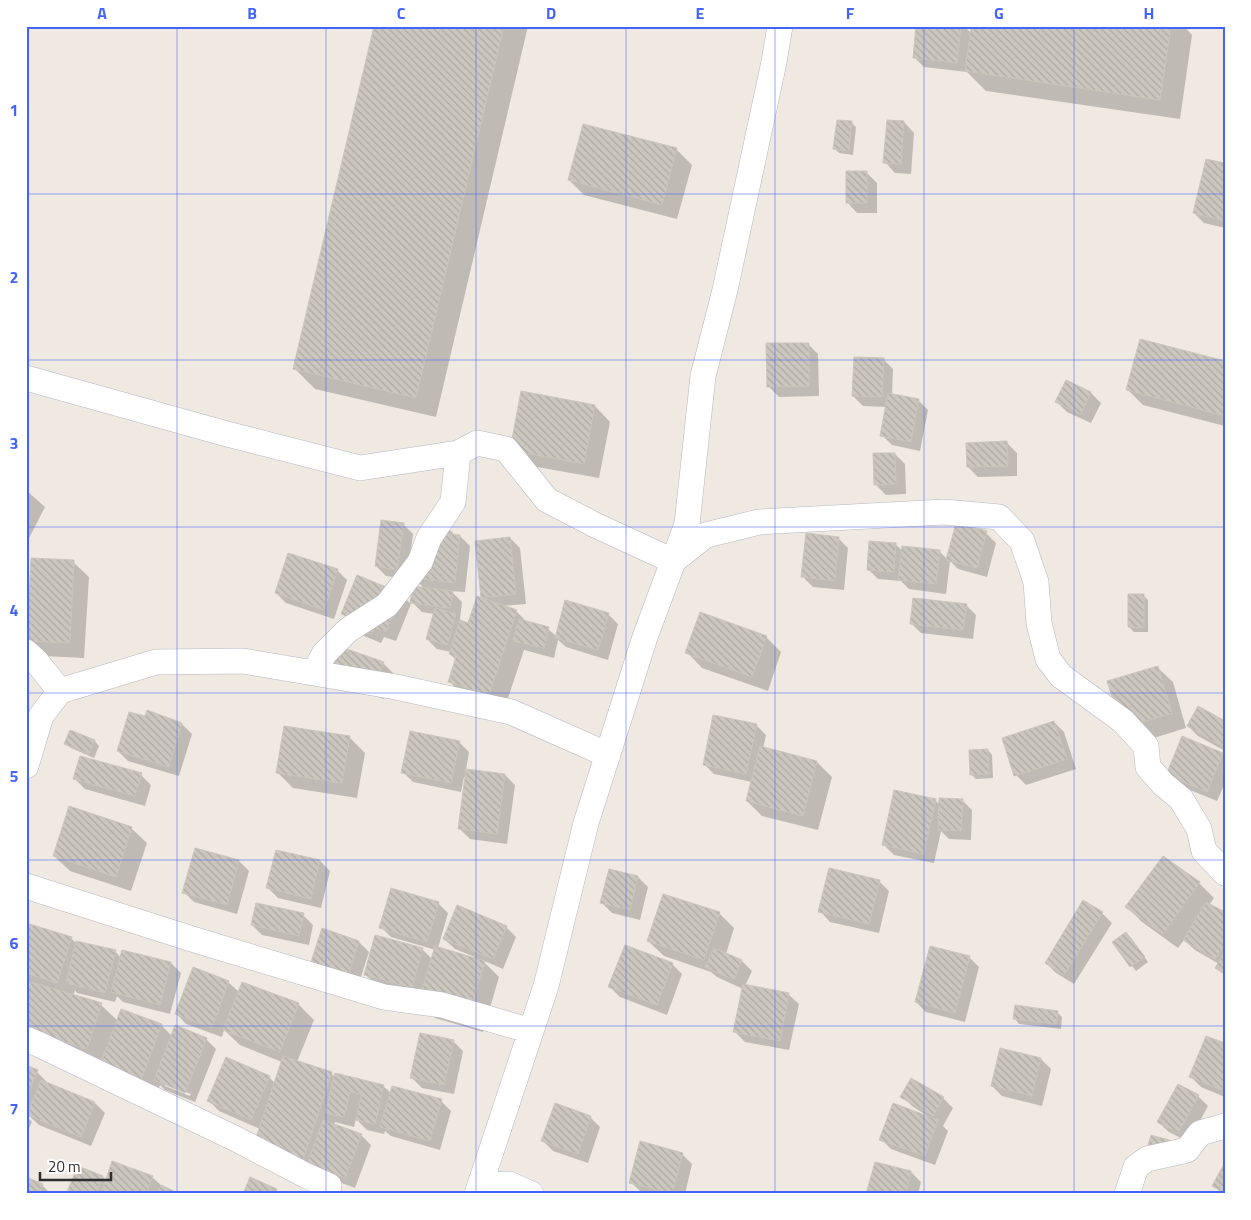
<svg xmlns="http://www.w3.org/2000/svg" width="1251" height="1220" viewBox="0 0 1251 1220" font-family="'Titillium Web',sans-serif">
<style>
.shadow{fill:#0003;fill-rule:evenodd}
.building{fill:url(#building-back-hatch);stroke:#cbc5ba}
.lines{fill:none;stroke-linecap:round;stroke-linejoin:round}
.minor-casing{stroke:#b4b7c1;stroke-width:26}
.minor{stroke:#fff;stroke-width:25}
.grid{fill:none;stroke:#4264fb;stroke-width:1;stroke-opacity:0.55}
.neatline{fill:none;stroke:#4264fb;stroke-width:2}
.grid-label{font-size:16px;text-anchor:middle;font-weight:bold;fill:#4264fb}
</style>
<defs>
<pattern id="building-back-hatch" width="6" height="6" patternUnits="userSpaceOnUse" patternTransform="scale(1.25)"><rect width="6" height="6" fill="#cbc7bf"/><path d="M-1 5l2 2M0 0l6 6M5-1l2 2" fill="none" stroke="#afaba4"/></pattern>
</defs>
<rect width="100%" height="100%" fill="#efe9e1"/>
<!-- shadow -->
<path class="shadow" d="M375,26h153l-92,391 -121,-28 -20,-20z
M918,26h46l7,7 1,-7h212l8,9 -12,84 -194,-28 -19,-19 -43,-5 -10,-10z
M851,122l5,5 -3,28 -14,-2 -4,-4z
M904,122l10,11 -3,41 -16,-1 -10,-11z
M676,149l16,16 -15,54 -93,-24 -15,-15z
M1225,164v64l-21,-5 -10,-10z
M867,173l10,10v30h-20l-10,-11z
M808,344l10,10 1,42 -40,1 -10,-10z
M883,359l10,10 -1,26 26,5 10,10 -8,41 -28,-6 -10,-10 5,-28 -24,-1 -10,-10z
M1225,362v64l-82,-21 -15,-15z
M1066,382l25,11 10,10 -10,20 -24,-11 -10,-10z
M522,393l73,13 15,16 -11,56 -73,-13 -15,-15z
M1007,443l10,10v23l-39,1 -10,-10z
M895,454l10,10 1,30 -20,1 -11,-11z
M26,490l19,17 -19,37z
M403,524l10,10 -6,46 9,7 9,2 -11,-11 33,-51 8,8 5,1 10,10 -5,46 -14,-1 11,11 -2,17 3,4 6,2 13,-26 -6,-57 34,-4 10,10 6,56 -24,2 14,5 13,13 19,5 8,7 52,-22 10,10 -10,36 -42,-13 -8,-7 -4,18 -30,-8 -20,60 -40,-13 -15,-16 7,-21 -6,-6 1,-2 -14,-3 -10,-10 7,-25 -12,-2 -10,-10v-6l-14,-4 13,12 -15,37 -12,-4 -3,6 -17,-7 -21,-22 54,-21 -4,-16 -7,-1 -10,-10z
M986,533l10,10 -9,34 -29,-8 -8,-8 -4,33 -37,-5 -8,-8 -23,-2 -10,-10 28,-24 7,6 37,1 8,8z
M838,538l10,10 -4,42 -31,-3 -10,-10z
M73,562l16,15 -5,81 -40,-2 -15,-16z
M337,570l10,10 -13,39 -48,-16 -10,-10z
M1143,595l5,5v32h-14l-5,-5z
M966,605l10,10 -3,24 -52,-6 -10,-10z
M766,637l15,15 -13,39 -66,-23 -15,-16z
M383,663l10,10 -9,26 -44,-16z
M1157,667l16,15 13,46 -48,15 -15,-15z
M148,711l34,13 10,10 -13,42 -51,-15 -10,-10 28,-33z
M1054,722l10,10 12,37 -50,16 -10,-10z
M1225,723v28l-27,-15 -10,-10z
M756,725l10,10 -3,14 54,13 15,15 -14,53 -56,-14 -15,-15 5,-19 -38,-8 -10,-10z
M71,731l24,10 4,5 -5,12 -23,-10 -5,-4z
M349,737l16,16 -8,45 -64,-10 -15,-15z
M1183,737l42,19v27l-8,18 -39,-16 -10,-10z
M459,742l10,10 -3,18 39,5 10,10 -8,59 -37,-5 -10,-10 6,-52h-2l-3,15 -48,-10 -10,-10z
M988,750l4,5 1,23 -17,1 -5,-5z
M141,775l10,10 -6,21 -60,-17 -10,-10z
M935,800l5,5 22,-5 10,10 -1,30 -22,-1 -8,-8 -7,32 -40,-8 -10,-10z
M131,828l16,15 -16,48 -61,-20 -16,-15z
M196,849l43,12 10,10 -12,43 -43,-12 -10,-10z
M320,861l10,10 -9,37 -43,-10 -10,-10z
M638,877l10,10 -8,33 -28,-7 -10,-10z
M879,881l10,10 -10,42 -49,-11 -10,-11z
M1199,883l15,15 -5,7 16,9v61l-9,-7 3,-4 -24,-14 -11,-10 -6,8 -36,-26 -15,-15z
M438,903l10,10 -10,35 36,11 1,-2 -20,-8 -11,-10 62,-12 10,10 -13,32 -21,-9 17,17 -16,55 -48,-14 -15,-15 -44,-18 -10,-10 55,-27 12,12 3,-10 -45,-13 -10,-10z
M719,913l15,15 -8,26 16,7 10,10 -7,15 43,8 11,10 -10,46 -44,-8 -10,-10 8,-43 -26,-12 -6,-5 -47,-16 -16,-15z
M1102,913l10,10 -38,61 -18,-11 -10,-10z
M303,915l10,10 -4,20 -47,-10 -10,-10z
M26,924l45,14 6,6 38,7 6,7 2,-7 48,12 10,10 -11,41 -47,-12 -6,-6 -2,6 -38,-9 -2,-3 -2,6 28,9 17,16 4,-10 40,15 10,10 34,3 10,10 -21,53 -30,-12 -5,-5 -3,9 -124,-52 -2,-58 -5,-1zM165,1084l26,10 -1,2 -25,-10z
M323,930l36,12 10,10 -11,34 -36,-12z
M1131,938l17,24 -12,9 -22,-28z
M969,957l10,10 -14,55 -39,-10 -10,-10z
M672,964l10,10 -15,41 -47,-18 -10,-10z
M228,982l11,10 4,-9 56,22 15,15 -17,42 34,11 4,4 48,9 8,7 50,8 10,10 -11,39 -49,-14 -6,-5 -1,3 -17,-4 -11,-11 -2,8 -19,-5 -1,3 27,10 10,10 -16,43 -37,-14 -58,-45 -41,-18 -10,-10 60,-24 6,6 7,-21 -42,-17 -16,-15 -2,7 -36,-13 -10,-11z
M1057,1012l5,5 -1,12 -42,-5 -4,-5z
M453,1041l10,10 -9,43 -32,-6 -10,-10z
M1225,1044v53l-24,-10 -10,-10z
M1001,1050l40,9 10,10 -9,37 -40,-10 -10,-10z
M26,1067l11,5 10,10 -1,2 49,19 10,10 -14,33 -52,-21 -13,-12z
M902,1096l41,2 10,10 -10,18 5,5 -13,34 -44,-16 -10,-10 48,-21v-1l-17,-11z
M1198,1096l10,10 -19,36 -20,-10 -11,-10z
M26,1116l6,6 -6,12z
M590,1117l10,10 -12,36 -35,-12 -10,-10z
M682,1154l10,10 -7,30h-39l-5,-2 -10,-10z
M876,1163l35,9 10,10 -3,12h-51z
M1225,1165v29h-2l-10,-8z
M79,1167l24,10 3,4 46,-4 10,9 16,8h-111z
M42,1185l9,9h-25z"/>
<!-- building -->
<path class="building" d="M374,26h130l-88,372 -123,-29z
M916,26h45l-4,37 -44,-5z
M971,26h200l-11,74 -195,-29z
M837,120l15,1 -3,30 -16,-2z
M887,120l17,1 -3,43 -18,-1z
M583,124l94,24 -15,57 -94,-25z
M1206,159l19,4v58l-32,-8z
M846,171h21v32h-21z
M1140,339l85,22v55l-99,-26z
M766,343h43v43l-42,1z
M854,357l30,1 -2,39 -30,-1z
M1066,380l25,12 -10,22 -26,-12z
M521,391l74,14 -11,59 -74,-14z
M888,393l31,6 -8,43 -31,-6z
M1007,441l1,25 -41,1 -1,-24z
M873,453h22l1,31 -22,1z
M381,520l23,3 -7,47 -22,-4z
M956,523l31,8 -10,37 -31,-8z
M418,532l42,3 -5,48 -42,-5z
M806,533l33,4 -4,44 -34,-4z
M510,537l6,57 -35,4 -6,-57z
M869,541l27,2 -2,29 -27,-2z
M902,546l38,4 -4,34 -38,-4z
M288,553l50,16 -14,41 -49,-17z
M31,558l43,2 -4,83 -43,-2z
M357,575l44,18 -15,39 -12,-5 -3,7 -19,-7 3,-8 -14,-5z
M413,586l40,5 -3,17 -40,-5z
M1128,594h16v34l-16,-1z
M477,596l40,14 -28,85 -41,-13 8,-25 -7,-3 11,-34 8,3z
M913,598l54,6 -4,26 -53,-6z
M565,600l44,13 -11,37 -43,-12z
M435,608l21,6 -9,31 -21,-6z
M700,612l67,24 -15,41 -67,-24z
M519,619l30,8 -5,21 -31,-7z
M338,646l46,16 -10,28 -45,-17z
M1158,666l14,47 -50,15 -15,-47z
M1198,706l27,15v27l-38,-22z
M147,710l35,13 -13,44 -52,-16 12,-39 16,4z
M713,715l44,9 -11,50 -43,-9z
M1054,721l13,38 -53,17 -12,-38z
M284,726l66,10 -8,47 -66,-10z
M70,730l25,10 -6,14 -25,-10z
M410,731l50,10 -9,42 -50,-10z
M1182,736l41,17 -16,39 -41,-17z
M760,746l57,15 -14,55 -57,-15z
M988,749l1,25 -19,1 -1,-25z
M80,756l62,17 -7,23 -62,-17z
M466,769l39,5 -8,60 -39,-5z
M894,790l42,9 -12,55 -42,-9z
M939,798l24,1 -2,32 -23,-1z
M69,806l63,21 -16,50 -63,-21z
M195,848l44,12 -12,45 -45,-12z
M276,850l44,10 -9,39 -45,-11z
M1163,856l37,26 -37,52 -38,-27z
M829,868l51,12 -11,44 -51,-12z
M609,869l29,7 -8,34 -30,-7z
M391,888l48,14 -12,40 -48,-14z
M663,894l57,18 -16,48 -57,-19z
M1083,900l20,12 -39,63 -19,-12z
M1206,902l19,10v32l-10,15 -32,-19z
M256,903l48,10 -5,23 -48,-11z
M457,905l50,21 -14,33 -50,-20z
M26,923l46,14 -15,46 -31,-10z
M322,928l37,13 -11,35 -38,-11z
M1126,932l19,25 -15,10 -18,-25z
M375,935l48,13 -11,40 -48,-13z
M76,941l40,9 -11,43 -39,-10z
M625,945l48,18 -16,42 -49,-18z
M435,946l50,15 -17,57 -50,-15z
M930,946l40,10 -15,57 -40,-11z
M714,948l28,12 -8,20 -29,-13z
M122,950l49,12 -11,43 -49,-13z
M1225,951v23l-10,-6z
M193,967l36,14 -17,47 -37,-14z
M31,982l71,21 -15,46 -61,-19v-34z
M242,982l57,21 -19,49 -57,-22z
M743,984l46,9 -9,48 -47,-9z
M1015,1005l43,6 -2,13 -43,-5z
M121,1009l41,15 -21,56 -41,-16z
M175,1025l32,13 -22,55 -31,-13z
M420,1033l34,7 -10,45 -34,-7z
M1206,1036l19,7v40l-3,7 -33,-13z
M1000,1048l41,10 -9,38 -41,-10z
M283,1056l49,16 -30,91 -49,-16z
M226,1057l44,19 -19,44 -44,-19z
M26,1065l12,5 -12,27z
M335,1073l49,12 -9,39 -19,-4 6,-26 -12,-2 -6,25 -19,-4z
M911,1078l33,19 -11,19 -33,-19z
M41,1080l54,22 -14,35 -54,-22z
M1178,1084l21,11 -21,38 -21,-11z
M392,1086l50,13 -12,42 -50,-14z
M555,1103l36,13 -13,38 -37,-13z
M893,1103l45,17 -13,36 -46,-16z
M323,1120l39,14 -17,44 -38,-14z
M1151,1135l28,8 -34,12z
M640,1141l43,12 -11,41 -43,-11z
M112,1161l41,15 -7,18h-45z
M875,1162l36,9 -5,23h-40z
M1225,1162v31l-13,-7z
M78,1166l25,10 -7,18h-30z
M26,1177l17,7 -4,10h-13z
M250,1177l27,12 -2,5h-32z
M161,1185l19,9h-23z"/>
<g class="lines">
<!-- minor casing -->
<g class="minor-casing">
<path id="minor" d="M26,378l201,56 133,34 98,-15 19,-10 29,6 41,51 48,25 78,36 33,-26 53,-13 185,-10 55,5 23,24 14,41 3,41 9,36 13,17 62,45 23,25 2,21 15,17 18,15 18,30 5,22 21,22
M26,652l10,9 24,30
M314,673l10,-19 24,-24 39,-25 33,-43 9,-24 24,-36 5,-49
M26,766l15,-50 19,-25 96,-29 87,-1 153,26 115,25 97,43
M26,886l166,53 192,58 58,8 89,26
M26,1039l12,5 196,94 73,38 22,10
M480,1185l29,-1 22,10
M477,1194l69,-208 40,-163 59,-186 42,-113 16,-148 22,-86 49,-228 6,-36
M1127,1194l9,-27 11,-8 40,-9 13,-17 25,-7"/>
</g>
<!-- minor -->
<use href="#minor" class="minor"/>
</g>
<!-- grid -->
<path class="grid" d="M177,26v1168M326,26v1168M476,26v1168M626,26v1168M775,26v1168M924,26v1168M1074,26v1168M26,194h1199M26,360h1199M26,527h1199M26,693h1199M26,860h1199M26,1026h1199"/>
<!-- border -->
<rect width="1251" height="1220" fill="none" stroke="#ffffff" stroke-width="55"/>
<!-- scale -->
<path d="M40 1172v8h71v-8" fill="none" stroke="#2e2e2e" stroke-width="2.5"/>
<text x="48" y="1172" font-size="15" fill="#2e2e2e" stroke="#ffffff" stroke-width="4" paint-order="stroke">20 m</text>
<rect x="28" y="28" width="1196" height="1164" class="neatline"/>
<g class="grid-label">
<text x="102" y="19">A</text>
<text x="252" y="19">B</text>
<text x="401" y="19">C</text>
<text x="551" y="19">D</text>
<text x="700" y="19">E</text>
<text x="850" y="19">F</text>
<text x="999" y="19">G</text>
<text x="1149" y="19">H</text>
<text x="14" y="116">1</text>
<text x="14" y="283">2</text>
<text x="14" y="449">3</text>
<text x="14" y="616">4</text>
<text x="14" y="782">5</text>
<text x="14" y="949">6</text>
<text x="14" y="1115">7</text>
</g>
</svg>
